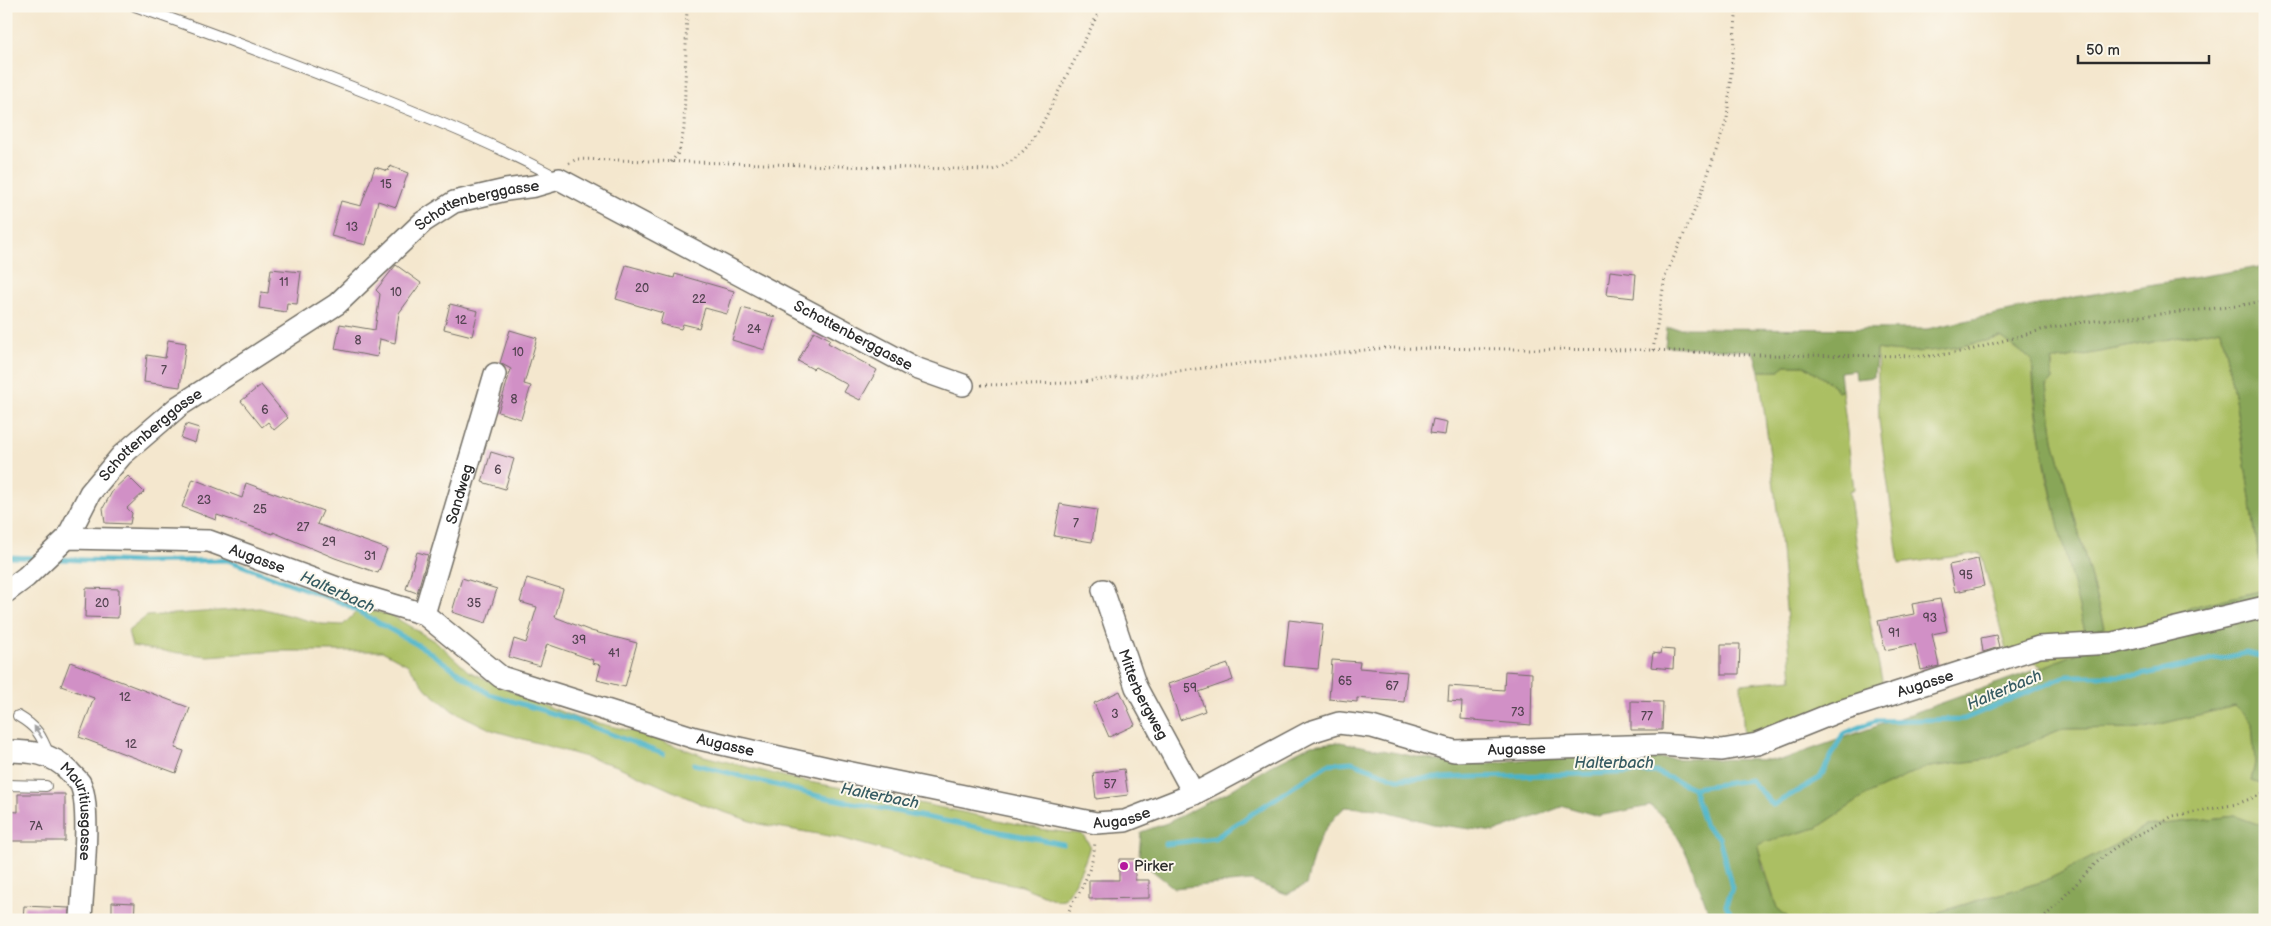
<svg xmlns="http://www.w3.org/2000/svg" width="2271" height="926" viewBox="0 0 2271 926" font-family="'Balsamiq Sans',sans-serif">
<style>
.green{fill:#abbf63;stroke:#6b7547}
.forest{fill:#88a659;stroke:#5a6842}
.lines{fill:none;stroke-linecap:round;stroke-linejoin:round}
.stream{stroke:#4ab3c8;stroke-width:5}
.building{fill:#d190c6}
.lane-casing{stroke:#716d64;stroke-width:12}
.street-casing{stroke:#716d64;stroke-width:24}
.path{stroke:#716d64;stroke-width:3;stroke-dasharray:1 4;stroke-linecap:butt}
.lane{stroke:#fff;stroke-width:10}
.street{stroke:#fff;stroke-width:21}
.oneway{fill:#a0a0a0}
.poi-dot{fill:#b5179e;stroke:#fbf7ec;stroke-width:2}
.labels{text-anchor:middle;stroke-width:4;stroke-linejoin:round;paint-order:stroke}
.number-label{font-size:12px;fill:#544452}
.street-label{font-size:15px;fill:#2b2b2b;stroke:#fbf7ec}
.poi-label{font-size:15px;fill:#2b2b2b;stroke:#fbf7ec;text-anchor:start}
.water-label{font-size:16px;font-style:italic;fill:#365b62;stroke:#fbf7ec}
</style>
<rect width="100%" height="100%" fill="#fbf7ec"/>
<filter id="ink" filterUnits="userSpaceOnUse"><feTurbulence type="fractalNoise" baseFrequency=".02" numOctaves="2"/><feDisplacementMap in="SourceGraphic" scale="10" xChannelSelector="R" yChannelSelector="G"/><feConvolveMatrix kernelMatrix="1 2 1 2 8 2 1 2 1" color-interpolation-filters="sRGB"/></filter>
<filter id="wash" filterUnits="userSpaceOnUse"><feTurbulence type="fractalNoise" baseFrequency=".0096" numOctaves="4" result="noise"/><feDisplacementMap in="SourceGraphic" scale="20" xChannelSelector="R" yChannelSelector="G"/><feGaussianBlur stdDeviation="1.12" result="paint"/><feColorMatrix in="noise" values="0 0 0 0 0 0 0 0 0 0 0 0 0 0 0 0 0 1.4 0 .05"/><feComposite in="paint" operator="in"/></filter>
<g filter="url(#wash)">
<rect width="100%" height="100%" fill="#f4e7ce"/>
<!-- green -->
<path class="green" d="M2221,329l14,70 29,191 -72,17 -149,60 -37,-17 -25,-97 -82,11 -20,-143 -2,-72c42,8 83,-2 124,-12l31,23 2,36 13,81 38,154 19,-4 -50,-187 -7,-54 5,-7v-18z
M1785,365h19l29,20 5,7 4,-2 12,99 -5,2c9,65 20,130 34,194l-139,56 -3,-57 51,-5 -13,-153 -20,-155h21z
M260,608l62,16 21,1 17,-17 31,7 48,29 29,27 47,22 62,25 63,15 64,23 94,24 88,16 160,34 36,4 8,11c-5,20 -15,38 -26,54l-8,1 -35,-14 -47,-10 -133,-38 -81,-14 -54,-18 -89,-40 -125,-36 -39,-19 -26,-21 -19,-25 -26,-14h-103l-71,5 -47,-5 -29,-5 -4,-15 19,-15z
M2235,706l17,17 3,40 -4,18 14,4v47l-5,-7 -25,-9 -89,10 -30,19 -71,36 -127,37 -127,2 -14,-12 -19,-61 5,-5 54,-14 51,-34 55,-26 65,-9 74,-30 82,-1z"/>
<!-- forest -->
<path class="forest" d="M2265,266v519l-14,-4 4,-18 -3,-40 -17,-17 -91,22 -82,1 -74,30 -65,9 -55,26 -51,34 -53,14 -6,4 5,22 14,40 14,12h-79c-16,-38 -27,-90 -62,-114l-52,10 -34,-10 -70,26 -61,-8 -54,-15 -34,-2c-28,26 -30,43 -39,78l-19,9 -36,-13 -77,7 -25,-20 -10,-13 2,-23 26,-9 61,-31 42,-26 41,-21 29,-3 104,20 41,2 60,-7 236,3 262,-93 149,-60 72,-17 -29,-191 -14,-70 -169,32v18l-5,7 7,54 50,188 -19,3c-23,-89 -47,-179 -53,-271l-31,-23c-41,10 -82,20 -124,12l-3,28 -18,2 -1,-9 -15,2 2,18 -4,2 -5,-7 -29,-20h-19l-5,6h-21l-6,-20 -88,-5 2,-18 260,1 148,-32z
M2235,816l25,9 5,7v88h-378l31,-2 127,-37 71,-36 30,-19z"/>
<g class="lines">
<!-- stream -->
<path class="stream" d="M6,557l31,1
M55,559l86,3 86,-2 118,44 80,45 64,45 85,26 89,34
M694,764l124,32 245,48
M1693,788l12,38 14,11 13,51 -6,17 8,15
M1165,844l50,-6 113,-74 24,-2 45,17 259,-7 37,16 57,-8 23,25 47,-27 23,-44 32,-13 89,-2 102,-43h70l111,-23 18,4"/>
</g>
<g id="blocks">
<!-- building -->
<path class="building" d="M390,166l18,7 -12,34 -18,-6 -12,44 -35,-9 10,-35 20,5 14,-39 13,4z
M396,265l25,18 -22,30 -4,30 -15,-4 -3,18 -42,-8 5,-25 35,6 5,-36 -4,-4z
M626,265l48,13 1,-4 59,17 -7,23 -22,-6 -6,20 -16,-4 -2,5 -21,-5 3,-11 -47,-14z
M271,269l30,3 -4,32 -10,-1 -1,9 -27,-4 2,-16 7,1z
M1610,271l26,3 -2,24 -27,-3z
M450,304l28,7 -6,25 -28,-7z
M742,308l33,9 -10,33 -33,-10z
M510,330l27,8 -13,46 7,2 -10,33 -23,-7 13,-43 -11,-6z
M814,331l16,8 -2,4 49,27 -17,30 -16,-8 4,-7 -33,-18 -2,2 -15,-8z
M168,340l18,3 -6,44 -36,-5 3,-27 18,3z
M261,385l27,33 -14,12 -6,-8 -6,5 -21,-26z
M1433,419l14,3 -2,13 -15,-2z
M186,424l13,4 -4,15 -14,-5z
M491,452l23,7 -9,30 -23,-7z
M128,476l16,16 -17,16 5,5 -2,11 -25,-1 -2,-15 10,-18z
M193,479l49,19 4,-15 77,28 -6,13 70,25 -9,24 -43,-15 -62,-26v2l-56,-19 -1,5 -34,-13z
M1060,504l37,6 -5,32 -38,-6z
M417,552l11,3 -11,38 -11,-4z
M1978,559l6,27 -29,6 -6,-27z
M462,578l35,11 -11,34 -34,-11z
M527,578l36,11 -8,28 36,14 46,12 -12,44 -28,-7 4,-15 -9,-2 1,-3 -46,-16 -7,22 -31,-9 5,-18 12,4 11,-36 -17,-5z
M86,588l33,1 -1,29 -33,-1z
M1940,599l7,32 -15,3 7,32 -18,4 -6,-26 -30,6 -7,-29 36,-7 -2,-10z
M1289,620l34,4 -5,45 -34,-3z
M1996,635l3,12 -16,5 -2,-14z
M1721,644h19l-1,30h-18z
M1661,649l13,1 -1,19 -22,-2 2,-14 7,1z
M1332,660l28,2 -1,6 48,4 -3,30 -47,-4v4l-28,-3z
M70,662l120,46 -15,40 9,3 -8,22 -97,-36 15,-39 -33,-12z
M1228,664l5,16 -34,12 6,19 -25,9 -12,-36z
M1505,671l27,2 -1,52 -70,-6 1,-17 -14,-1 1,-15 55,4z
M1120,691l15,34 -26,12 -15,-34z
M1631,701l32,1 -1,28h-31z
M1124,769l4,26 -32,4 -3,-26z
M18,794h47v47h-59v-30l12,1z
M1119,859h16v21h14v18l-60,1v-19h30z
M112,902l23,1 -1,17h-22z
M24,906l45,2v12h-46z"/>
</g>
</g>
<g filter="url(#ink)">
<use href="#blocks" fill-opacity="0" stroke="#716d64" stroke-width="1"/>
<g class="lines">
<!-- lane casing -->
<g class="lane-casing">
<path id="lane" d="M135,6c79,28 157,57 235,88 63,25 126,51 186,83
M18,716c19,11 23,19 31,39
M6,785l40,1"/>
</g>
<!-- street casing -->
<g class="street-casing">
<g id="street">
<path id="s1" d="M67,538l23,-45 32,-38 57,-49 158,-102 86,-82 31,-20 52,-12 29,-4 24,-7 356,189 48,17"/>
<path id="s2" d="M1103,590l33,97 58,107"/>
<path id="s3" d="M6,592l20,-15 41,-39 142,3 134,49 81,24 77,63 194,61 137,31 264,54 29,-2 69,-27 116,-62 29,-9 33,4 82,24 208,-6 60,5 35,-6 77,-31 205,-66 74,-4 152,-36"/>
<path id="s4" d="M424,614l71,-240"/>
<path id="s5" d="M6,751c25,0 46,2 63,20 3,4 8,8 11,12 12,23 2,107 1,137"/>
</g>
</g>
<!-- path -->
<path class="path" d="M671,162l8,-10 5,-23 3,-123
M569,163l8,-4 415,11c23,-7 34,-20 47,-40l63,-124
M1653,350l12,-73 34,-77 28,-81 10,-113
M981,385l90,-2 312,-35 270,2 99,5 181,1 34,-5 74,-21 42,-8 154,-16 28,-5
M1067,920c1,-13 10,-21 15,-33 7,-14 12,-30 13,-46
M2042,920l53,-56 19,-16 59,-32 64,-12 28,-11"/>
<!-- lane -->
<use href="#lane" class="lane"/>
<!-- street -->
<use href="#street" class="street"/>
</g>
<!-- one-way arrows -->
<defs><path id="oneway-solid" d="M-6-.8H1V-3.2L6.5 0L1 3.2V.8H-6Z" transform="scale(1.25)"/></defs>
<use class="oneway" href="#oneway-solid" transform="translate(38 732) rotate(-123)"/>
</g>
<!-- markers -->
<circle class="poi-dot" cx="1124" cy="866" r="5"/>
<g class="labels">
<!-- number labels -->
<g class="number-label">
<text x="386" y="188">15</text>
<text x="352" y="231">13</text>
<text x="284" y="286">11</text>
<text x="642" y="292">20</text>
<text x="396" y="296">10</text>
<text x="699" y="303">22</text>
<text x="461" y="324">12</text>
<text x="754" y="333">24</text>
<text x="358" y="344">8</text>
<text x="518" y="356">10</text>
<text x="164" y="374">7</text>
<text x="514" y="403">8</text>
<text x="265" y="414">6</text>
<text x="498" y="474">6</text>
<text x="204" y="504">23</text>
<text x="260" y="513">25</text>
<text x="1076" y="527">7</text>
<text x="303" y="531">27</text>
<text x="329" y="546">29</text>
<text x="370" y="560">31</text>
<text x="1966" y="579">95</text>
<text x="102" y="607">20</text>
<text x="474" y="607">35</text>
<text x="1930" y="622">93</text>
<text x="1894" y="637">91</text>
<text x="579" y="644">39</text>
<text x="614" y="657">41</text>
<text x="1345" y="685">65</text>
<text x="1392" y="690">67</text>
<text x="1190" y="692">59</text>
<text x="125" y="701">12</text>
<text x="1518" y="716">73</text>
<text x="1115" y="718">3</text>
<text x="1647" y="720">77</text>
<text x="131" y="748">12</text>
<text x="1110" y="788">57</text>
<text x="36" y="830">7A</text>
</g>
<!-- street labels -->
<g class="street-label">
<text dy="5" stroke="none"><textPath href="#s1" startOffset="540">Schottenberggasse</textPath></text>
<text dy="5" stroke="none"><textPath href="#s1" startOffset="960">Schottenberggasse</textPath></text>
<text dy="5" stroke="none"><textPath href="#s1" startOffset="135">Schottenberggasse</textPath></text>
<text dy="5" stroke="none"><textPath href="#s4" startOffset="125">Sandweg</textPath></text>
<text dy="5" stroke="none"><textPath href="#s3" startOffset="275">Augasse</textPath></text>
<text dy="5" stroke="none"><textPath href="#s3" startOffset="2030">Augasse</textPath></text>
<text dy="5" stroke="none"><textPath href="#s2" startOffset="112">Mitterbergweg</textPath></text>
<text dy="5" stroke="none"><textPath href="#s3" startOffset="785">Augasse</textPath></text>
<text dy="5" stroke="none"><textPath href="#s3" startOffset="1610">Augasse</textPath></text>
<text dy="5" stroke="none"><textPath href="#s5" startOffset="111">Mauritiusgasse</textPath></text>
<text dy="5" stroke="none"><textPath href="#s3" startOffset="1190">Augasse</textPath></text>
</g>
<!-- poi labels -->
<g class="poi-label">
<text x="1134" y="871">Pirker</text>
</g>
<!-- water labels -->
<g class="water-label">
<text transform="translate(338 591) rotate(24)" y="6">Halterbach</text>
<text transform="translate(2004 689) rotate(-23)" y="6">Halterbach</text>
<text x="1614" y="768">Halterbach</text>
<text transform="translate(880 795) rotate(11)" y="6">Halterbach</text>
</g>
</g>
<!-- margin -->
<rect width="2271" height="926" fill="none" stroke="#fbf7ec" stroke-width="25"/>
<!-- scale -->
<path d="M2078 55v8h131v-8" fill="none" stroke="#2b2b2b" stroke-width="2.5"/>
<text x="2086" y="55" font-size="15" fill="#2b2b2b" stroke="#fbf7ec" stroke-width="4" paint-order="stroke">50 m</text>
</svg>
